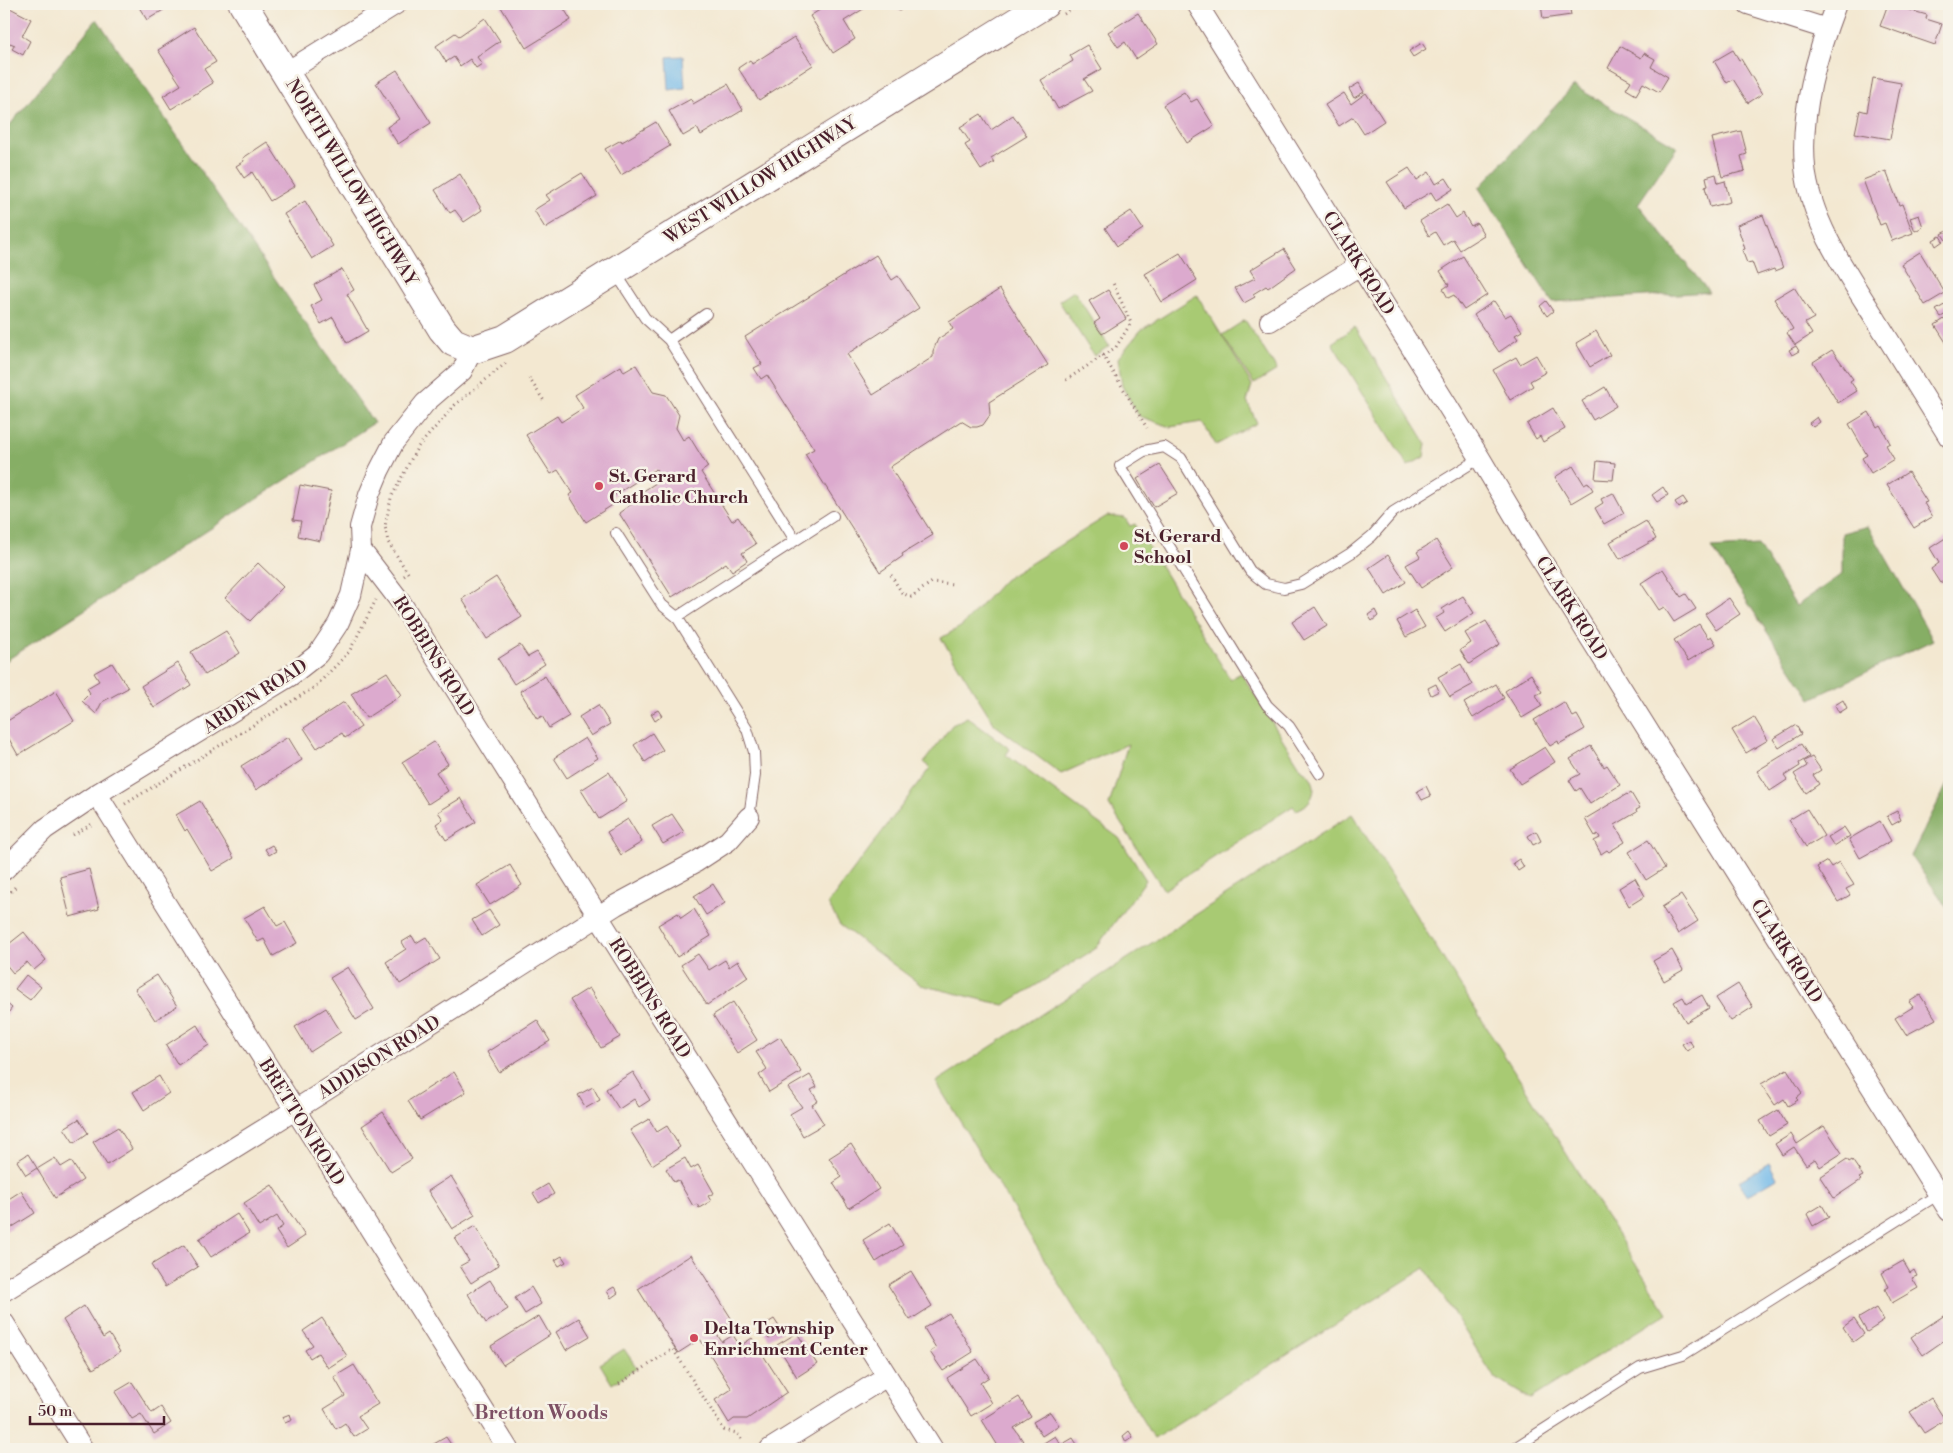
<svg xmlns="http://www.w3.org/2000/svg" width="1953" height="1453" viewBox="0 0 1953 1453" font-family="'Libre Bodoni',serif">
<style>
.green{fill:#a8ca73;stroke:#79744f}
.forest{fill:#86ae65;stroke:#686648}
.water{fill:#72b9e9;stroke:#5e6c8a}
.building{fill:#dcaace}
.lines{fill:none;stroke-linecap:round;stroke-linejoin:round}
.lane-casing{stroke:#856565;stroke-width:12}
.street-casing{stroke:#856565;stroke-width:22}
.secondary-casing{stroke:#856565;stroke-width:30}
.path{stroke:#856565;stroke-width:3;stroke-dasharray:1 4;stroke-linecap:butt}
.lane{stroke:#fff;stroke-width:10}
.street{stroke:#fff;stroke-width:20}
.secondary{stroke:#fff;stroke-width:28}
.poi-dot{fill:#d1495b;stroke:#f7f3e8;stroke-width:2}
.labels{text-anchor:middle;stroke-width:5;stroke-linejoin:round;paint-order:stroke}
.street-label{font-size:18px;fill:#4a1f2b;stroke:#f7f3e8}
.poi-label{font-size:18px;font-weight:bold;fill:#4a1f2b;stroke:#f7f3e8;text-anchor:start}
.neighbourhood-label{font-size:19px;font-weight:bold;fill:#7d5064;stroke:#f7f3e8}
</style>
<rect width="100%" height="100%" fill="#f7f3e8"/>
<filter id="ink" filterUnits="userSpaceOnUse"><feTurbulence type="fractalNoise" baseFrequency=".02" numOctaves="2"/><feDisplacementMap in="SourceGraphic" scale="10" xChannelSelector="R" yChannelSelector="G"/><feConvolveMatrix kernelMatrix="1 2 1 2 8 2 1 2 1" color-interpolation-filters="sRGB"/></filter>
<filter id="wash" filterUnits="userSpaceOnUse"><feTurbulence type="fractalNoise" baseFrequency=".0096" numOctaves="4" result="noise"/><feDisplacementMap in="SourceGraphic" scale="20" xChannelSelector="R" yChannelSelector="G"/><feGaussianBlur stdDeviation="1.12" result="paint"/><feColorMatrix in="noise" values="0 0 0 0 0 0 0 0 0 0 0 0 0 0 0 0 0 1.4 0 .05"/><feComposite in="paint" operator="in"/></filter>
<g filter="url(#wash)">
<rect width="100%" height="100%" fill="#f3e8d1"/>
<!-- green -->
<path class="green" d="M1074,291l35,55 -15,10 -35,-55z
M1197,295l55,90 -5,16 10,22 -41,22 -14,-23 -32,5 -31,-11 -17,-30 -4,-28 23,-28z
M1245,320l32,50 -23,14 -32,-49z
M1355,327l71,116 -2,14 -16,9 -76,-123z
M1107,516l18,2 5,8 5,-2 95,155 11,-6 61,97c19,10 14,34 -6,40l-3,-4 -129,84 -55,-85 19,-61 -67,30 -66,-49 -54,-87 21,-12 42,-46z
M967,717l43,32 -4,6 113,83 27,42 -51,69 -91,56 -83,-20 -81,-60 -12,-21 102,-136 -6,-6 28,-37z
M1352,814l315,499 -137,86 -36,-22 -69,-109 -271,171 -218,-357z
M624,1349l13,19 -25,16 -12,-20z"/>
<!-- forest -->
<path class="forest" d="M97,19l277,404 -370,239v-530z
M1574,86l103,61 -39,57 71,88 -157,10 -73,-114z
M1868,526l65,114 -122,59 -99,-151 46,-3 38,61 46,-32v-41z
M1949,780v130l-38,-54z"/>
<!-- water -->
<path class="water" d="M683,56l2,32 -16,2 -2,-33z
M1769,1163l8,15 -30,18 -8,-15z"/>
<g id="blocks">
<!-- building -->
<path class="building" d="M137,4h36l-26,16z
M507,4h54l10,16 -45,28 -25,-41z
M829,4h37l2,2 -24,15 11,18 -22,14 -23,-37z
M895,4h16l-12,7z
M1241,4h11l-7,5z
M1541,4h28l2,11 -28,4z
M1888,4l39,11 -1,4 16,5 -7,21 -55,-19z
M8,7l23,12 -9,17 8,5 -7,14 -11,-6 3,-4 -5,-2 -6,12v-39z
M1138,13l20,31 -22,15 -11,-17 -7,5 -10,-15z
M485,18l15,23 -23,16 5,7 -6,4 -6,-9 -10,7 -6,-9 -8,5 -10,-16 19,-13 4,3z
M194,27l22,35 -12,7 9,14 -42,26 -8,-13 18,-11 -23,-35z
M794,37l19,28 -54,35 -21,-32 12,-8 2,4z
M1422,43l4,6 -13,8 -4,-6z
M1087,45l15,24 -18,10 8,12 -34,18 -17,-29 32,-19 -3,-6z
M1620,46l21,12 3,-5 11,6 -4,8 17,10 -9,15 -16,-9 -7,12 -10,-6 5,-8 -23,-13z
M1733,50l6,10 2,-1 21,35 -14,9 -15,-24 -6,4 -13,-22z
M397,70l34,53 -33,21 -11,-17 12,-8 -23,-36z
M1873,78l28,5 -11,56 -35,-6 5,-23 7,2z
M1359,83l5,9 -10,6 -5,-9z
M728,84l15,26 -42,25 -4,-7 -14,8 -14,-25 22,-12 2,5z
M1184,92l7,10 6,-3 17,27 -27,17 -24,-38z
M1344,93l7,11 15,-11 18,28 -20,13 -11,-17 -14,9 -14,-21z
M981,114l10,16 22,-15 14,21 -36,22 3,4 -13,8 -16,-25 5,-3 -10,-15z
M656,122l14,24 -49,29 -16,-26 16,-9 1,2z
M1741,131l6,23 -6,2 4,15 -23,6 -10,-39z
M267,142l28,44 -25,15 -18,-29 -8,6 -8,-12 8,-5 -1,-3z
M1409,168l8,12 12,-8 7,12 10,-6 7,11 -17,11 -5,-8 -27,16 -17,-26z
M1886,171l13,34 3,-1 11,29 -21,8 -7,-18 -5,2 -17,-45z
M582,173l15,23 -52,32 -11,-18 16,-10 -4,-5z
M460,174l22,36 -18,12 -9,-12 -5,3 -15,-23z
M1716,174l2,9 7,-2 5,21 -20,5 -5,-20 3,-1 -2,-9z
M305,201l28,45 -21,13 -28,-45z
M1447,204l9,14 7,-5 8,13 6,-3 7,12 -24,15 -7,-11 -10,6 -8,-13 -6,4 -9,-15z
M1131,211l12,18 -26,17 -12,-18z
M1763,215l20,53 -8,3 -1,-2 -17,6 -5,-13 -5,1 -5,-13 3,-1 -8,-24z
M1919,215l4,12 -8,4 -5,-13z
M1949,230v10l-2,2 -5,-8z
M1940,236l3,5 -7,5 -3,-6z
M1284,249l12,19 -28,20 -2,-2 -13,8 2,3 -11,6 -9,-15 20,-10 -5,-8z
M1920,252l25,41 -20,12 -24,-41z
M1180,253l17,27 -35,22 -17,-28z
M876,255l16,25 6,-4 21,32 -72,46 26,41 60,-38v-6l5,-12 15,-10 -4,-7 51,-33 48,76 -59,37 1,13 -7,10 -6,2h-6l-10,-6 -71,46 43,68 -31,19 1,2 -23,16 -75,-118 9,-5 -47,-74 -6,4 -7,-11 8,-4 -17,-27z
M1463,256l24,39 -23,15 -10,-15 -6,3 -5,-9 6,-4 -9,-14z
M342,269l12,21 -7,4 21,37 -21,12 -14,-26 -12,7 -10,-18 11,-6 -8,-15z
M1794,287l20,31 -9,5 7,11 -17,11 -8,-12 6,-4 -19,-30z
M1108,290l18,29 -24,15 -8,-11 6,-4 -11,-18z
M1494,301l11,16 6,-3 11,17 -7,4 3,4 -19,13 -25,-37z
M1546,301l7,10 -6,5 -7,-10z
M1946,304l3,8 -8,5 -5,-7z
M1949,316v31l-14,-22z
M1596,331l14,24 -20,12 -14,-24z
M1796,346l3,5 -7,4 -3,-5z
M1832,350l21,29 -3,2 7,10 -19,12 -25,-41z
M1536,355l10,17 -16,9 3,5 -23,14 -17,-30 23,-13 4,7z
M636,365l17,27 13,3 13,20 -3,13 7,12 6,-4 19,31 -7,5 31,49 6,-4 18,27 -14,9 5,8 -15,10 -6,-8 -54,34 -53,-84 14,-10 -2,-4 31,-20 -6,-10 -46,29 4,6 -28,18 -17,-27 4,-2 -15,-23 -7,4 -25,-39 31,-19 4,6 22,-14 -8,-13 46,-29 3,6z
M1605,387l11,19 -23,14 -11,-19z
M1553,408l12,21 -22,13 -3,-6 -4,3 -9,-15z
M1869,412l8,15 3,-2 10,18 -4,2 8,14 -23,14 -9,-15 5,-3 -18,-31z
M1817,417l3,5 -7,5 -4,-4z
M1597,461l18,2 -2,17 -18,-1z
M1160,465l18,28 -24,14 -17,-28z
M1573,466l11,18 4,-2 5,8 -22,13 -16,-26z
M1908,472l19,30 -3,1 8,14 -18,11 -27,-43z
M300,485l31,6 -11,50 -22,-5 3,-15 -8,-1z
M1663,487l5,8 -11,7 -5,-7z
M1613,493l11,20 -20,11 -9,-16 8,-5 -2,-4z
M1683,497l4,6 -8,5 -4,-6z
M1646,521l10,18 -36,20 -10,-17z
M1947,537l2,3v38l-9,5 -9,-14 8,-6 -9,-15z
M1436,540l17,27 -32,21 -15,-23 14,-8 -3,-5z
M1388,555l18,27 -20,13 -17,-27z
M258,563l25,24 -33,34 -25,-23z
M1663,569l18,28 5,-3 10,15 -22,13 -10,-15 -5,3 -18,-27z
M496,577l26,40 -35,22 -25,-40z
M1463,596l11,17 -29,19 -9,-14 8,-5 -2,-4z
M1729,598l11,16 -24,16 -11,-16z
M1315,607l12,19 -23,14 -12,-18z
M1375,610l3,6 -6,5 -4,-6z
M1415,610l10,17 -19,10 -9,-16z
M1486,621l14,23 -31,20 -9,-14 11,-7 -6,-10z
M1699,624l9,14 3,-2 5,8 -28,17 -14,-21z
M226,631l14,22 -35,22 -14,-23z
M520,645l8,12 9,-5 8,12 -31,20 -16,-25z
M112,663l16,25 -26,14 -6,12 -14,-13 8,-8 -3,-5 12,-7 -5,-8z
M178,663l13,22 -37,23 -13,-22z
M1461,664l11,21 -22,12 -12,-20z
M387,672l15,23 -36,23 -15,-24z
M1531,674l11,18 -6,3 6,11 -20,12 -17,-27z
M545,676l24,40 -20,12 -7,-12 -5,3 -17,-28z
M1436,684l3,7 -8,4 -3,-7z
M1496,684l8,14 -31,20 -9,-15z
M56,691l18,30 -56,34 -14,-25v-7z
M1843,700l4,8 -8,5 -4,-8z
M344,702l17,25 -16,11 -3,-5 -25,15 -13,-20z
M1564,702l9,15 4,-2 8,14 -26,15 -1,-3 -8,5 -16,-26z
M598,705l12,19 -19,12 -12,-19z
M658,710l4,6 -7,5 -4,-7z
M1754,717l14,23 -22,13 -14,-23z
M1796,725l5,9 -22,14 -6,-9z
M652,733l11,17 -18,12 -11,-17z
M288,737l14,23 -46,30 -15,-24z
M585,738l13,20 -31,20 -13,-20z
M434,742l14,22 -12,8 12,19 -20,13 -26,-42z
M1801,744l8,13 -10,6 1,3 -16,10 3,4 -17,11 -13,-20z
M1591,746l13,21 3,-2 13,20 -30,19 -10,-16 -4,3 -7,-11 11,-6 -10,-15z
M1545,747l10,15 -35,22 -10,-15z
M1812,757l9,13 -8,5 6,9 -13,9 -12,-19 13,-8 -3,-5z
M609,772l18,29 -28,18 -18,-29z
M1426,786l5,10 -9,4 -5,-9z
M1631,793l9,15 -4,2 1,2 -22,13 10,17 -16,10 -2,-2 -6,4 -7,-13 6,-3 -2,-4 -3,2 -10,-17 42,-25 1,1z
M461,798l15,24 -30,18 -10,-16 7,-5 -5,-7z
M200,801l34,57 -22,13 -25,-42 -2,2 -9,-16z
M1807,809l17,27 -18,11 -17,-27z
M1897,811l4,9 -9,5 -5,-9z
M672,814l12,18 -21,12 -11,-18z
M628,819l14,23 -21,13 -14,-23z
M1880,821l11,20 -31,17 -11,-19z
M1844,827l6,9 -16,10 -6,-9z
M1536,831l5,10 -8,4 -5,-9z
M1648,840l17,28 -19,12 -17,-28z
M272,845l4,6 -7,4 -4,-6z
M1519,859l5,8 -6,4 -5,-8z
M1827,861l4,6 8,-5 15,23 -8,4 4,6 -12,7 -21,-35z
M510,865l12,20 -32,20 -13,-20z
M89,869l10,40 -29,8 -10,-40z
M1635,878l10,18 -16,10 -10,-18z
M713,884l12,19 -19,12 -12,-19z
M1681,895l17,26 -20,13 -16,-27z
M265,906l12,20 8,-4 12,21 -24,13 -9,-17 -6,3 -14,-24z
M694,909l17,27 -34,21 -19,-32 20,-12 3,5z
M489,910l10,15 -17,11 -10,-16z
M24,932l22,28 -12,10 -7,-8 -14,11 -9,-11v-14z
M412,936l4,7 10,-6 14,22 -40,25 -14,-22 20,-13 -4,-7z
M1672,950l11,20 -19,11 -11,-20z
M698,954l11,16 16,-10 4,7 9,-6 10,16 -41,28 -26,-40z
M348,967l26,42 -18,11 -26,-42z
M26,975l15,12 -11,13 -15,-11z
M157,975l20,31 -22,14 -20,-31z
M1738,984l15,23 -22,14 -15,-23z
M589,988l31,49 -19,11 -31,-48z
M1702,995l7,13 -23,14 -12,-20 9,-5 4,7z
M1920,995l16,24 -30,16 -11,-17 18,-11 -4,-5z
M4,1001l8,7 -8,10z
M733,1002l24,38 -20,13 -24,-38z
M326,1008l15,24 -31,20 -15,-25z
M537,1020l13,21 -51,31 -12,-20z
M197,1025l12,20 -31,20 -12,-20z
M780,1037l21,35 -32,20 -10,-17 8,-6 -11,-17z
M1689,1040l4,6 -6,5 -5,-7z
M1787,1069l15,24 -6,5 2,2 -10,6 -4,-7 -9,6 -14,-21z
M454,1072l12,20 -46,28 -12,-19z
M633,1072l17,28 -11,7 -5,-8 -15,10 -13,-20z
M810,1075l7,12 -6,3 7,11 -6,4 12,19 -21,12 -13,-22 12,-7 -14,-19z
M159,1076l10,17 -25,17 -11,-18z
M593,1087l7,13 -14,8 -8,-13z
M1778,1110l9,15 -18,11 -9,-15z
M383,1112l29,47 -21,13 -29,-46z
M79,1119l9,14 -14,10 -10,-15z
M649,1119l8,13 10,-6 13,21 -28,18 -22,-35z
M1824,1126l18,27 -22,14 -5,-8 -9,6 -12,-18 -12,8 -7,-11 16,-10 6,10z
M118,1127l14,22 -25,16 -14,-23z
M851,1144l28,45 -30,19 -16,-25 9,-6 -13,-19z
M28,1154l9,14 -11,7 -9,-14z
M55,1158l6,9 10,-6 12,19 -28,18 -18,-29z
M685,1158l6,11 7,-4 16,28 -6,3 3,5 -12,7 -2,-4 -4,2 -15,-26 -4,2 -8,-13z
M1847,1159l2,3 3,-2 11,16 -4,2 2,2 -27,18 -14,-21z
M451,1176l24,39 -23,14 -24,-38z
M548,1184l6,10 -15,9 -6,-10z
M272,1185l33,51 -18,12 -11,-17 7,-5 -6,-10 -18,11 -15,-24z
M21,1191l14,22 -29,18 -2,-4v-25z
M1822,1205l7,12 -16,9 -6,-12z
M237,1214l12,19 -38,24 -12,-18z
M890,1223l13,22 -27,17 -13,-22z
M475,1226l24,39 -28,18 -11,-17 9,-5 -14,-23z
M184,1245l14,22 -33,20 -14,-22z
M691,1255l42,66 -17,12 6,9 11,-7 7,11 12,-8 35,54 -40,27h-13l-5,4 -14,-23 17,-11 -32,-50 -22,14 -40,-64z
M562,1256l4,6 -7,4 -4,-6z
M1903,1261l7,12 4,-3 3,6 -5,2 6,10 -26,15 -7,-14 4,-2 -7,-14z
M911,1271l21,35 -22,14 -22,-35z
M490,1280l18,29 -22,14 -18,-29z
M531,1287l10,17 -16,10 -10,-16z
M614,1287l4,6 -7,5 -4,-7z
M84,1306l19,32 6,-4 11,18 -27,17 -30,-49z
M1876,1308l8,13 -17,11 -8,-14z
M949,1313l24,39 -30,19 -13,-19 6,-4 -12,-20z
M1945,1315l4,7v15l-26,18 -12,-18z
M539,1316l11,19 -47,30 -12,-19z
M322,1318l25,38 -19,12 -10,-15 -8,5 -5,-8 8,-5 -10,-14z
M579,1318l11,18 -24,14 -10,-18z
M774,1319l8,12 -13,8 -8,-12z
M1854,1319l10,15 -11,8 -10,-15z
M797,1333l20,31 -20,13 -20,-32z
M977,1359l12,18 -9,6 12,20 -21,13 -24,-38z
M354,1365l24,39 -20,12 9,13 -13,8 -9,-14 -9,6 -12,-20 21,-13 -11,-19z
M132,1382l20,31 9,-6 10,16 -17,11 -13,-20 -9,5 -17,-27z
M1019,1397l12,20 -17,11 9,13 -13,8h-10l-18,-29z
M1931,1398l14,22 -21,13 -14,-21z
M1050,1412l9,13 -17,11 -9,-14z
M290,1414l2,6 -7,3 -3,-6z
M1129,1431l4,6 -7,5 -3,-6z
M1055,1436l6,9 12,-7 7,11h-46z
M446,1437l8,12h-29z"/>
</g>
</g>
<g filter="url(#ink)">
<use href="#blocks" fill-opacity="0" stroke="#856565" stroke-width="1"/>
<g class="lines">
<!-- lane casing -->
<g class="lane-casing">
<path id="lane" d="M615,272l30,46 24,22 126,200
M669,340l37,-26
M616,533l46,72 15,12
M1320,774l-31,-48 -22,-21 -147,-239 24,-15 20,-4 17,11 69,113 16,13 18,4 17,-4 50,-31 21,-17 21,-24 87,-54
M749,817l6,-42 -1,-23 -7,-23 -70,-112 156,-101
M1513,1449l127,-81 43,-13 256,-161"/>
</g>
<!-- street casing -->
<g class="street-casing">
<path id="street" d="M1197,4l283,454 50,84 419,669
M1748,4l79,25
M1836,4c-19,50 -36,108 -31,163 5,54 43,108 72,154 24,38 48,77 72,116
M285,73l111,-69
M1270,321l90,-56
M361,550l39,51 533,848
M97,794l411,655
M4,870l41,-41 52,-35 193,-118 28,-22 20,-30 13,-29 10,-45 -1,-23 9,-32 10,-24 15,-29 31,-39 37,-32 10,-21
M4,1291l291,-181 321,-205 80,-43 32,-21 21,-24
M4,1323l79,126
M770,1449l117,-73"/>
</g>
<!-- secondary casing -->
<g class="secondary-casing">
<path id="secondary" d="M243,4l199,325 11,13 19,8 33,-11 540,-335"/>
</g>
<!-- path -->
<path class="path" d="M1064,14l17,-10
M1103,355l44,73
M529,378l15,23
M1066,380l50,-33 15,-24 -18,-40
M891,575l11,18 9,4 21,-15 21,2
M404,576l4,-3 -20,-31 -3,-16 6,-28 26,-50 38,-43 51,-42
M125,804l190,-117 34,-35 27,-52
M73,835l21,-12
M4,899l13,-14
M619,1384l54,-35 51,81 13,3 6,9"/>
<!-- lane -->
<use href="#lane" class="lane"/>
<!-- street -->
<use href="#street" class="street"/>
<!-- secondary -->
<use href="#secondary" class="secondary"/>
</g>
</g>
<!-- markers -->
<g class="poi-dot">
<circle cx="599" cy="486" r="5"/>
<circle cx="1124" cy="546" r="5"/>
<circle cx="694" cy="1338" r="5"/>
</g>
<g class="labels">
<!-- street labels -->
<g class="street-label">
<text transform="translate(760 180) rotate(-32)" y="6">WEST WILLOW HIGHWAY</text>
<text transform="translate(352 182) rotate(59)" y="6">NORTH WILLOW HIGHWAY</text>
<text transform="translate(1359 263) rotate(58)" y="6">CLARK ROAD</text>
<text transform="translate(1572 608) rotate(58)" y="6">CLARK ROAD</text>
<text transform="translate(434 656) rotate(58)" y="6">ROBBINS ROAD</text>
<text transform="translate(255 696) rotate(-33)" y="6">ARDEN ROAD</text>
<text transform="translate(1787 951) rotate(58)" y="6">CLARK ROAD</text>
<text transform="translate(650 998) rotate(58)" y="6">ROBBINS ROAD</text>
<text transform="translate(379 1057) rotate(-32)" y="6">ADDISON ROAD</text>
<text transform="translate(302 1122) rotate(58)" y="6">BRETTON ROAD</text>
</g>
<!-- poi labels -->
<g class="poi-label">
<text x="609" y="482">St. Gerard<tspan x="609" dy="21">Catholic Church</tspan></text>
<text x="1134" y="542">St. Gerard<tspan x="1134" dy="21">School</tspan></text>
<text x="704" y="1334">Delta Township<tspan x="704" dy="21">Enrichment Center</tspan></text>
</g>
<!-- neighbourhood labels -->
<g class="neighbourhood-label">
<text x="541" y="1419">Bretton Woods</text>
</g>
</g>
<!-- margin -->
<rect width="1953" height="1453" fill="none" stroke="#f7f3e8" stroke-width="20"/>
<!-- scale -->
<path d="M30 1416v8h134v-8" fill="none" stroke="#4a1f2b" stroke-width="2.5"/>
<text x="38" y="1416" font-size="15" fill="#4a1f2b" stroke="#f7f3e8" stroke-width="4" paint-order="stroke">50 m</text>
</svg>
